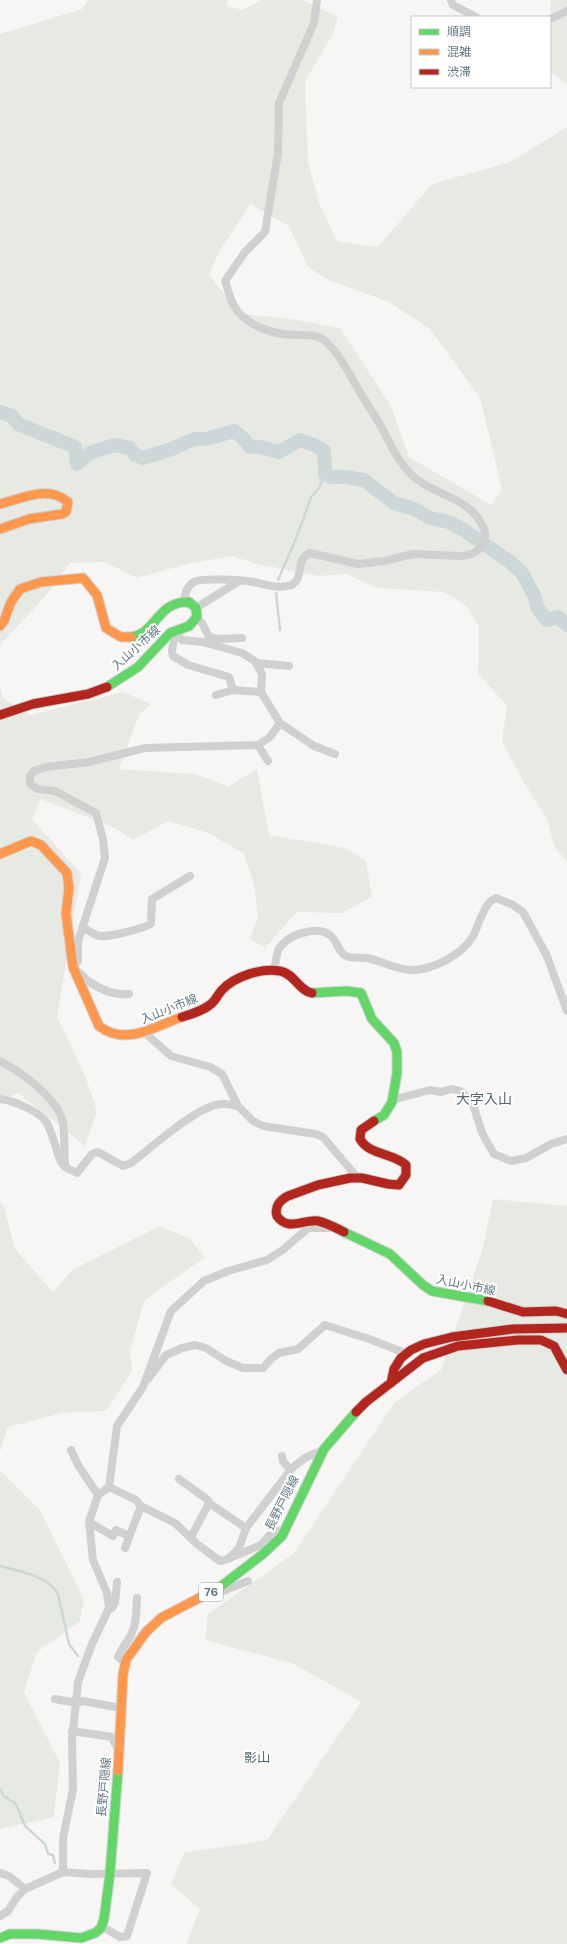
<svg xmlns="http://www.w3.org/2000/svg" width="567" height="1944" viewBox="0 0 567 1944" font-family="'Public Sans','Noto Sans JP',sans-serif">
<style>
.green{fill:#e7eae3;fill-rule:evenodd}
.lines{fill:none;stroke-linecap:round;stroke-linejoin:round}
.stream{stroke:#ccd7d8;stroke-width:2.5}
.river{stroke:#ccd7d8;stroke-width:14}
.fast-casing{stroke:#d0d3d4;stroke-width:11}
.slow-casing{stroke:#d0d3d4;stroke-width:11}
.jam-casing{stroke:#d0d3d4;stroke-width:11}
.street{stroke:#cfd0d0;stroke-width:8}
.fast{stroke:#63d668;stroke-width:9}
.slow{stroke:#ff974d;stroke-width:9}
.jam{stroke:#b3261e;stroke-width:9}
.labels{text-anchor:middle;stroke-width:4;stroke-linejoin:round;paint-order:stroke}
.shield{fill:#fff;stroke:#90a0a8;stroke-width:1}
.shield-label{font-size:11px;font-weight:bold;fill:#607882}
.street-label{font-size:12px;fill:#607882;stroke:#fff}
.neighbourhood-label{font-size:13px;fill:#53656d;stroke:#fff}
.quarter-label{font-size:14px;fill:#53656d;stroke:#fff}
</style>
<rect width="100%" height="100%" fill="#f7f6f5"/>
<!-- green -->
<path class="green" d="M88,0h140l-2,5 16,5 20,-10h41l35,17 -5,17 -28,47 3,80 11,42 18,38 41,6 54,-63 78,-22 57,-35v734l-12,-13 -8,-29 -24,-38 -21,-40 5,-35 -29,-33 1,-46 -12,-20 -10,-8 -14,-7 -66,-4 -30,-14 -28,2 -62,-12 -25,-8 -45,8 -50,14 -32,-16 -35,1 -27,36 -43,46v-611l82,-25zM250,204l39,22 19,41 20,13 61,22 41,27 50,69 22,91 -11,16 -82,-48 -18,-51 -51,-78 -48,-9 -51,-5 -32,-39 9,-21z
M551,0h16v84l-17,-12z
M0,686l3,12 27,17 93,-23 28,12 -12,11 -20,54 77,5 32,13 29,-18 12,66 77,13 20,13 6,36 -30,16 -45,-1 -32,36 -15,-9 8,-23 -4,-32 -10,-30 -35,-21 -41,-12 -35,19 -18,-12 -74,-29 -9,20 49,55 -24,143 28,58 12,36 -12,35 -67,-53 -18,9z
M493,1199l74,7v738h-381l14,-35 -29,-25 13,-31 83,-13 94,-138 -67,-38 -89,-24 3,-26 85,-60 102,-152 46,-32 41,-119z
M0,1202l4,5 11,42 38,43 19,-22 88,-44 29,12 16,19 -61,44 -14,50 2,20 -26,40 -44,2 -54,14 -8,25z
M0,1470l40,40 44,90 -4,21 -43,31 -13,40 36,71 -6,54 -54,12z"/>
<g class="lines">
<!-- stream -->
<path class="stream" d="M278,580l19,-44 14,-39 8,-9 6,-14
M276,593l4,37
M0,1566c19,5 49,10 58,28l11,50 9,12
M0,1789l4,7 12,8 9,22 20,18 3,10 5,1 2,8"/>
<!-- river -->
<path class="river" d="M0,412l12,4 6,8 57,23 2,17 13,-11 24,-8 16,3 5,7 8,3 29,-9 22,-10h12l28,-8 9,7 7,9h10l19,5 21,-12 14,5 10,6 1,23 6,3h15l18,3 30,23 20,6 16,9 19,4 13,7 47,32 13,12 12,22 4,14 9,11 11,-3 9,8"/>
<!-- fast casing -->
<g class="fast-casing">
<path id="fast" d="M107,687l31,-20 32,-34 19,-7 8,-9 -1,-9 -7,-6c-32,-1 -32,31 -58,35
M312,993l35,-2 14,2 11,26 22,24 3,9v21l-5,29 -8,13 -10,6
M344,1232l46,22 33,31 9,6 56,10
M220,1587l43,-33 19,-18 42,-87 32,-37
M0,1938l10,-4h27l44,4 14,-5 6,-5 3,-9 6,-46 8,-102"/>
</g>
<!-- slow casing -->
<g class="slow-casing">
<path id="slow" d="M0,504c23,-6 48,-19 68,-2l-2,10 -4,2 -33,5 -29,10
M0,626l4,-5 7,-19 9,-13 21,-7 42,-4 14,17 9,33 15,9h10
M0,854l31,-13 10,4 26,28 2,15 -3,26 7,53 26,59c27,21 56,0 83,-9
M118,1771l5,-96 3,-15 20,-28 15,-14 59,-31"/>
</g>
<!-- jam casing -->
<g class="jam-casing">
<path id="jam" d="M0,715l33,-11 55,-10 19,-7
M182,1017c10,-3 21,-6 29,-13 5,-4 7,-10 11,-14 13,-14 39,-22 58,-19 14,2 19,20 32,22
M344,1232c-8,-4 -17,-9 -26,-11 -14,-2 -30,11 -41,-5 -3,-9 3,-16 11,-20l30,-11 32,-7h12l26,6 11,1 7,-10v-10c-14,-13 -36,-9 -46,-26l1,-9 13,-9
M488,1301l35,11 33,-1 11,3
M391,1383l3,-14 7,-11 10,-8 13,-6 28,-7 61,-8 54,-1
M356,1412l10,-10 57,-44 35,-12 60,-6h23l13,6 13,24"/>
</g>
<!-- street -->
<path class="street" d="M451,0l2,5 23,12
M550,19l17,-8
M184,601c1,-8 3,-17 12,-20 6,-3 45,-1 52,0 14,2 30,9 43,4 14,-6 3,-25 19,-32l48,11 26,-3 29,-7 48,2c14,-1 28,-10 23,-27 -11,-30 -47,-33 -69,-51 -15,-13 -24,-32 -33,-50 -8,-14 -17,-27 -25,-41 -10,-17 -18,-34 -33,-47 -9,-6 -19,-5 -29,-5 -21,0 -49,-9 -61,-29 -4,-7 -6,-17 -9,-25l20,-29 20,-20 13,-79 1,-50 35,-80 3,-23
M196,608l43,-27
M196,618l6,5 7,14 9,2 24,-1
M175,631l-3,20 1,5 15,9 41,12 4,13 28,2
M256,663l33,3
M216,695l17,-5
M280,723l34,23 21,8
M258,745l10,16
M83,927c6,4 11,8 17,9 10,1 41,-7 51,-12l1,-25 38,-23
M274,970c2,-6 2,-18 6,-23 10,-13 39,-23 52,-10 6,6 6,15 14,19 6,3 15,1 21,2 15,3 29,12 44,12 22,0 51,-15 62,-34 6,-11 11,-34 23,-38l17,7 10,7 24,44 20,55
M129,994c-14,2 -30,-5 -42,-14 -5,-4 -8,-9 -14,-13l5,-6v-20l27,-83 -2,-19 -7,-26 -41,-22 -17,-2 -8,-5v-8l4,-5 12,-4 43,-5 56,-14 113,-3 12,-8 10,-14 -19,-31 1,-18 -7,-13 -13,-8 -39,-11 -21,-2 -7,-9
M144,1032l27,24 39,11 12,7 16,32 15,15 10,5 53,8 7,3 34,40
M0,1061c21,11 58,37 63,62 2,13 1,28 2,41
M0,1099c12,1 41,13 47,24 6,12 9,27 14,39l4,5 12,6 15,-19 6,-2 25,14 8,-3c20,-15 62,-53 85,-58 8,-2 14,-1 22,1
M392,1100l38,-10 11,2 10,-3 9,2 12,10 10,32 12,21 17,7 15,-3 25,-14 16,-5
M148,1379l18,-24 16,-7 13,-3 11,3 20,13 17,7h20l8,-9 8,-6 19,-4 27,-24 44,14 39,15
M71,1450l7,15 20,30
M282,1456l1,5 7,9
M179,1479l29,21 1,3
M109,1487l8,-61 26,-39 28,-76 33,-30 24,-10 39,-11 17,-11 24,-21h21l2,-3
M109,1487l27,13 5,6 34,17 22,21 23,17 8,-2 11,-11 7,-20 46,-60 13,-10 18,-8
M89,1522l24,14 3,-6 13,6
M191,1537l18,-34 37,25
M125,1548l16,-42
M230,1558l31,-13 13,-15 9,2
M215,1590l8,1 25,-10
M109,1608h3l3,-5 2,-21
M125,1663l-7,-6c4,-10 9,-14 13,-22 6,-12 5,-24 6,-37
M55,1699l22,4 6,-2 32,6
M72,1731l40,6 5,11
M63,1872v-34l10,-49 -1,-49 6,-58 14,-38 17,-36 -2,-15 -14,-33 -4,-38 9,-27 11,-8
M0,1873l9,3 16,13
M0,1916l8,-5 9,-14 8,-8 38,-17 26,2 58,-1 -20,63 -7,1 -19,-11"/>
<!-- fast -->
<use href="#fast" class="fast"/>
<!-- slow -->
<use href="#slow" class="slow"/>
<!-- jam -->
<use href="#jam" class="jam"/>
</g>
<g class="labels">
<!-- shield labels -->
<rect class="shield" x="199" y="1583" width="24" height="18" rx="3"/>
<g class="shield-label">
<text x="211" y="1596">76</text>
</g>
<!-- street labels -->
<g class="street-label">
<text transform="translate(136 648) rotate(-42)" y="4">入山小市線</text>
<text transform="translate(169 1009) rotate(-22)" y="4">入山小市線</text>
<text transform="translate(466 1285) rotate(12)" y="4">入山小市線</text>
<text transform="translate(282 1503) rotate(-63)" y="4">長野戸隠線</text>
<text transform="translate(104 1787) rotate(-85)" y="4">長野戸隠線</text>
</g>
<!-- neighbourhood labels -->
<g class="neighbourhood-label">
<text x="257" y="1762">影山</text>
</g>
<!-- quarter labels -->
<g class="quarter-label">
<text x="484" y="1104">大字入山</text>
</g>
</g>
<!-- legend -->
<rect x="411" y="16" width="140" height="72" fill="#ffffff" stroke="#bfc9cd"/>
<rect x="419" y="29" width="20" height="6" fill="#63d668" stroke="#bfc9cd"/>
<text x="447" y="36" font-size="12" fill="#607882">順調</text>
<rect x="419" y="49" width="20" height="6" fill="#ff974d" stroke="#bfc9cd"/>
<text x="447" y="56" font-size="12" fill="#607882">混雑</text>
<rect x="419" y="69" width="20" height="6" fill="#b3261e" stroke="#bfc9cd"/>
<text x="447" y="76" font-size="12" fill="#607882">渋滞</text>
</svg>
